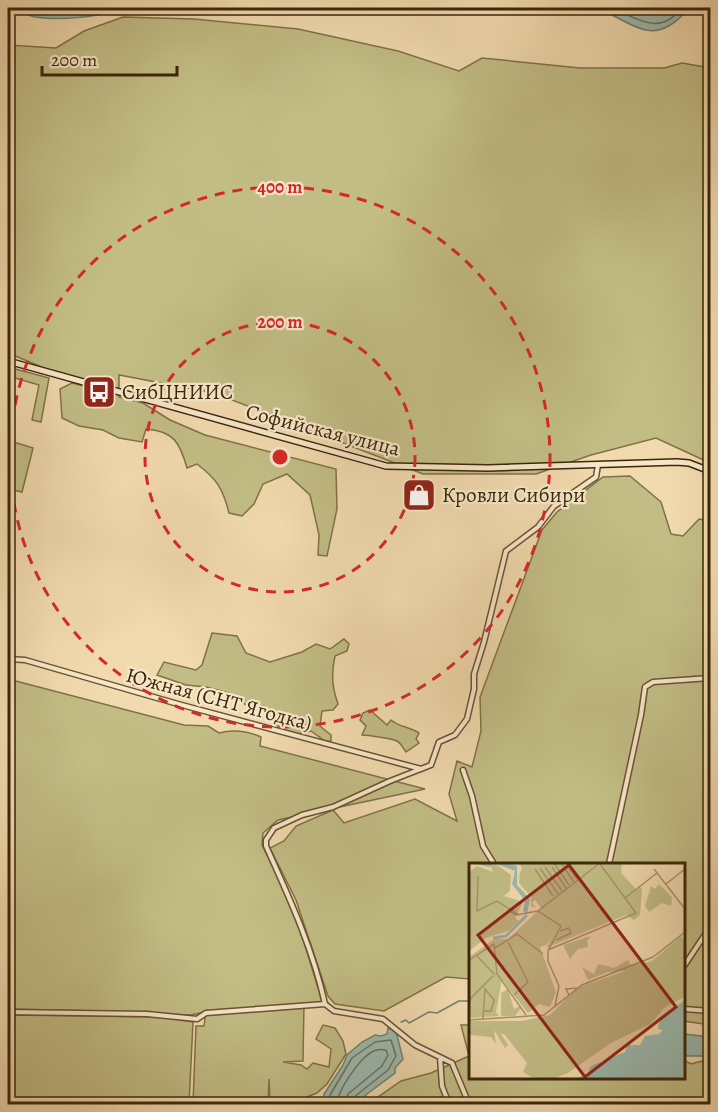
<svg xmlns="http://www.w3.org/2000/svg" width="718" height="1112" viewBox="0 0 718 1112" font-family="Alegreya,serif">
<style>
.green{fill:#c2bd85;stroke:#7f7246;stroke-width:1.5}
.water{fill:#9bbab0;stroke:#757f6d;stroke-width:1.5}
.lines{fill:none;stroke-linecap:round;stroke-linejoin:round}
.shore{stroke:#6c705c;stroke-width:1.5}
.stream{stroke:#757f6d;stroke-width:1.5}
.minor-casing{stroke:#695332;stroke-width:7}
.secondary-casing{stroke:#3c2608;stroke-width:8}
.minor{stroke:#f6e7ca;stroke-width:4}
.secondary{stroke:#f6e7ca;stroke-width:5}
.ring{fill:none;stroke:#d62828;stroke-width:3;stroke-dasharray:10 8}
.labels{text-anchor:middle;stroke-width:4.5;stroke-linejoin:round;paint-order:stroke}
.poi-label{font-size:21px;fill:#3c2608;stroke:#f6e7ca;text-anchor:start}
.street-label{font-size:21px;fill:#3c2608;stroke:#f6e7ca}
.inset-river{fill:none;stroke:#9bbab0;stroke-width:3}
.inset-road{fill:none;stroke:#a9926c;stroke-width:1.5}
.view{fill:#8f2418;fill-opacity:0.15;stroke:#8f2418;stroke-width:3}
.inset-edge{fill:none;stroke:#3c2608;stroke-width:3}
.centre{fill:#d62828;stroke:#f6e7ca;stroke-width:3}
.ring-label{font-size:18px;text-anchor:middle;font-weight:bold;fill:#d62828;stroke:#f6e7ca;stroke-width:4.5;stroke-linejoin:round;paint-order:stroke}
</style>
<rect width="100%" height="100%" fill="#f1daae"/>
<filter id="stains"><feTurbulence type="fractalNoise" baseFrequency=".00333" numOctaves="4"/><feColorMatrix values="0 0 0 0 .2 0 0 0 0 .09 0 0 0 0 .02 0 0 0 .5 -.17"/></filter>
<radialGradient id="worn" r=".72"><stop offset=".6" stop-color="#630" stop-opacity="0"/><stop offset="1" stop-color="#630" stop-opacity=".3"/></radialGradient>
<!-- green -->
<path class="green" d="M123,17l71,2 104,10 100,22 61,20 23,-13 98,10h84l18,-5 28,5v395l-54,-25 -65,17 -55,19h-113l-209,-81 -95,-18v22l24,6 27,17 35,15 131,34 1,40 -10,47 -9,-1 1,-20 -9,-40 -23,-21 -24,10 -9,20 -12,12 -13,-3c-6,-24 -12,-34 -32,-49l-10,4c-7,-25 -13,-37 -41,-39l-4,13 -23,-4 -16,-8 -24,-4 -17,-8 -2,-29 12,-6 20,5 -84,-35v-308l48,3 28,-17z
M8,367l41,11 -8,44 -9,-2 7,-35 -31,-9z
M8,443h9l16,5 -11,44 -14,-3z
M630,476l31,26 10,32 12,2 16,-17 11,2v504l-26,-4v-157h-214v115l-24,-2 -62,34 -49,-7 -7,-8 -32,-96 -26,-52 14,-7 12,-15 37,-16 11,13 71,-24 42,22 -8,-27 8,-33 15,6 9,-36 -1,-34 62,-167 15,-18 46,-35z
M212,633l25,3 9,17 24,9 32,-10 14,-8 14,5 14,-10 5,5 -2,7 -12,5c-4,18 -3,31 3,48l-5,6 -11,1 -2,15 11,9v6h-6l-14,-10c-13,6 -27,1 -37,-8l-1,-10 -10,-7 -14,1 -20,-14 -23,-6 -20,-2 -29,-10 7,-13 32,8 6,-5z
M8,679l176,46 24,1 11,7c13,-4 29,-2 42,4l-1,9 165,43 -147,31 -15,13 -1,12 31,61 29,95 -18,4 -1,56 -20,1 18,3 6,4 6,-6 16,4 2,-18 -15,-10 7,-14 12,3 8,13 3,13 -19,30 -10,9 -18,7 -14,-2 -15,2 -1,-21 -1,25 40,-4 1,4h-116l3,-78h8l2,-14 -16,3 -91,-4 -91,-2z
M370,710l17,15 4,-5c8,7 19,7 28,13l-3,6 3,4 -13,9c-3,-4 -5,-9 -9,-11 -4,-2 -29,-6 -35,-6l4,-9 -6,-6 3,-7z
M8,1015l152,2 33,5 -4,82h-181z
M461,1025h9v53h214v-18l7,4 19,-5v45h-339v-2l30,-21 30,-8 38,-17z"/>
<!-- water -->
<path class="water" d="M8,8h116c-26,9 -61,13 -89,9 -10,-2 -17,-7 -27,-6z
M598,8h112v1h-23c-8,12 -25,25 -41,21 -15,-3 -34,-16 -48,-22z
M388,1028l8,3 7,28 -8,9v5l-28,21 -10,10h-34l1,-10 19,-29 4,-10 15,-13 13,-7 6,1 6,-2z
M684,1034l26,3v19h-26z"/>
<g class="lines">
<!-- shore -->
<path class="shore" d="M25,8c24,7 48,4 71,0
M612,8c23,10 49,29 69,0
M329,1104l1,-9 22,-37 23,-16 16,-2 5,16 -8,14 -34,27 -2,7
M337,1104c1,-14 25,-51 40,-54 3,-1 6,0 9,0l2,5 -6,11 -34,28 -4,10"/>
<!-- stream -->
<path class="stream" d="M401,1022l5,-2 3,3 20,-11 8,1 22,-12h11"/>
<!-- minor casing -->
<g class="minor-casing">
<path id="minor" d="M8,659l17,1 153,44 243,65
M463,770l9,26 11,50 11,18
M609,864l32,-149 4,-28 8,-5 57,-4
M684,966l26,-39
M325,1004l9,7 49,8 32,26 37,18 17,41
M684,1009l26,2
M8,1012l139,2 50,5 9,-6 119,-9c-12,-55 -36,-107 -59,-158v-6l8,-12 28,-13 31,-8 57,-26 41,-16 8,-23 16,-7 12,-16 7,-30v-15l10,-32 22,-91 32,-24 16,-21 42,-29 2,-12
M440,1057l2,29 7,18"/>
</g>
<!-- secondary casing -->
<g class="secondary-casing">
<path id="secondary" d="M8,361l378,105 102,2 189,-6 12,1 21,8"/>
</g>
<!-- minor -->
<use href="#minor" class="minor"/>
<!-- secondary -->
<use href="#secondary" class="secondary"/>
</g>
<!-- distance rings -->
<g class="ring">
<circle cx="280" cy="457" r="135"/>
<circle cx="280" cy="457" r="270"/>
</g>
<!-- icons -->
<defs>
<g id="bus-square" transform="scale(1.725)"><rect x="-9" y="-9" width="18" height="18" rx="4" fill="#8f2418" stroke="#f6e7ca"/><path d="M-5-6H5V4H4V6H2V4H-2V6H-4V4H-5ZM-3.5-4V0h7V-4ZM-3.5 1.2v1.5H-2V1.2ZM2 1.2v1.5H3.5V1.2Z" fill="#fff"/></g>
<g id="shop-square" transform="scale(1.725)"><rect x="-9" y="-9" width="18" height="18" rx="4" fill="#8f2418" stroke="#f6e7ca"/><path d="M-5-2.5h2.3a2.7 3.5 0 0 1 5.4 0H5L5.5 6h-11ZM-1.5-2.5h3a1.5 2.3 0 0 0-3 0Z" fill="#fff"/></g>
</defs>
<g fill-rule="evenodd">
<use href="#bus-square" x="99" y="392"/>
<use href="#shop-square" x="419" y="495"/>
</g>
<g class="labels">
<!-- poi labels -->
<g class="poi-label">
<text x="122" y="399">СибЦНИИС</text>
<text x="442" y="502">Кровли Сибири</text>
</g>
<!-- street labels -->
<g class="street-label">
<text transform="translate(323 430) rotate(14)" y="7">Софийская улица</text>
<text transform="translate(219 699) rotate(15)" y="7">Южная (СНТ Ягодка)</text>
</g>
</g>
<!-- overview -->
<g transform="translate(469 863)">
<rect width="216" height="216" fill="#f1daae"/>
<path d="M49,0h104l-1,10 16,17 2,-4 3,3 -2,26 -6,5 -8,-5 -80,33 7,-13 -7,10 -6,2 16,45 -6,15 -11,-3 -11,9 -26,-33 -6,32 3,4 -30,2v-61l25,-18h14l33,-31 -6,-8 -3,3 4,5 -5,-2v-9l-12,-14 1,-9 -3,6 5,-12zM28,2l14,10 -1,16 -6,5 19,6 -8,16 4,3 -11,10 -22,7 -17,13v-79l8,-6 16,6 -2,-6zM190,21l13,13 -1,9 -9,-3 -13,9 -4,-6 6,-20 4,3zM122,73l-4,5 1,6 -10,2 -8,10 -7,-14zM212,73l4,4v57l-20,10 -15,17 -39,19 -43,30 -16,6 -21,-2 -8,-5 4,-9 -23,-29h-3l7,11 -3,3 -11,-18 2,14 -5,-7 -21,-2v-14h52l28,-6 27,-27 48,-17 -17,1 -20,8 -6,-13 12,7 4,-10 16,4 14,-8 3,6 21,-5zM39,126l6,20 6,-3 5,6 -5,-3 -5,7h-14v-23z" fill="#c2bd85"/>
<path d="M4,0h36l8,3v19l13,14 -3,15 -4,-3 2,-10 -13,-17 3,-13 -18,-7 -8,3zM216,137v79h-109l12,-6 3,-7 34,-14 2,-7h13l5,-9 14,-2 4,-4 -5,-1 2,-11z" fill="#9bbab0"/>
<path class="inset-river" d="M24,75l13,-2 21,-21"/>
<path class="inset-road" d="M85,0l15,22M92,0l13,19M97,0l11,16M76,4l17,24M83,4l14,21M71,5l18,26M66,6l18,27M185,6l31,40M9,13l-1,35 20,-10 22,14M197,21l19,-15M156,35l32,-25M40,48l7,4 22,-4M87,77l15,-7 -2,-5 -9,3M39,79l20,40 -14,13M26,85l22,-14 26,20M79,87l88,-37 -36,-49M8,93l18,19M0,97l25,-16 3,30 29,41M100,132l-3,-6 12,-1M0,142l2,-7 22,-22M86,143l4,-20 -11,-25v-10l13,-25 -23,-15 62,-48M14,156l2,-30 9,11 -3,11h-7M0,157l75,-5 38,-30 71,-28 32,-25"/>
<path class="view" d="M100,2l107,142 -91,70 -107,-142z"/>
<rect width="216" height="216" class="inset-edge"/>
</g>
<circle cx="280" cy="457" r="9" class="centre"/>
<g class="ring-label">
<text x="280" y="193">400 m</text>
<text x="280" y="328">200 m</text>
</g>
<!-- margin -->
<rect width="718" height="1112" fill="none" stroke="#f1daae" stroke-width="30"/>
<rect x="9" y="9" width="700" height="1094" fill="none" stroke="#3c2608" stroke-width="3"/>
<rect x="15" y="15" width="688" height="1082" fill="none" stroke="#3c2608" stroke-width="1.5"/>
<!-- scale -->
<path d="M42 66v9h135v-9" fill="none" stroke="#3c2608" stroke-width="3"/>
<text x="51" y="66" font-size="18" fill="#3c2608" stroke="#f6e7ca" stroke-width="4.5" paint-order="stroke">200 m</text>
<rect width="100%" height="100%" filter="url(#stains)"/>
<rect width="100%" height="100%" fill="url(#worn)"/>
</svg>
